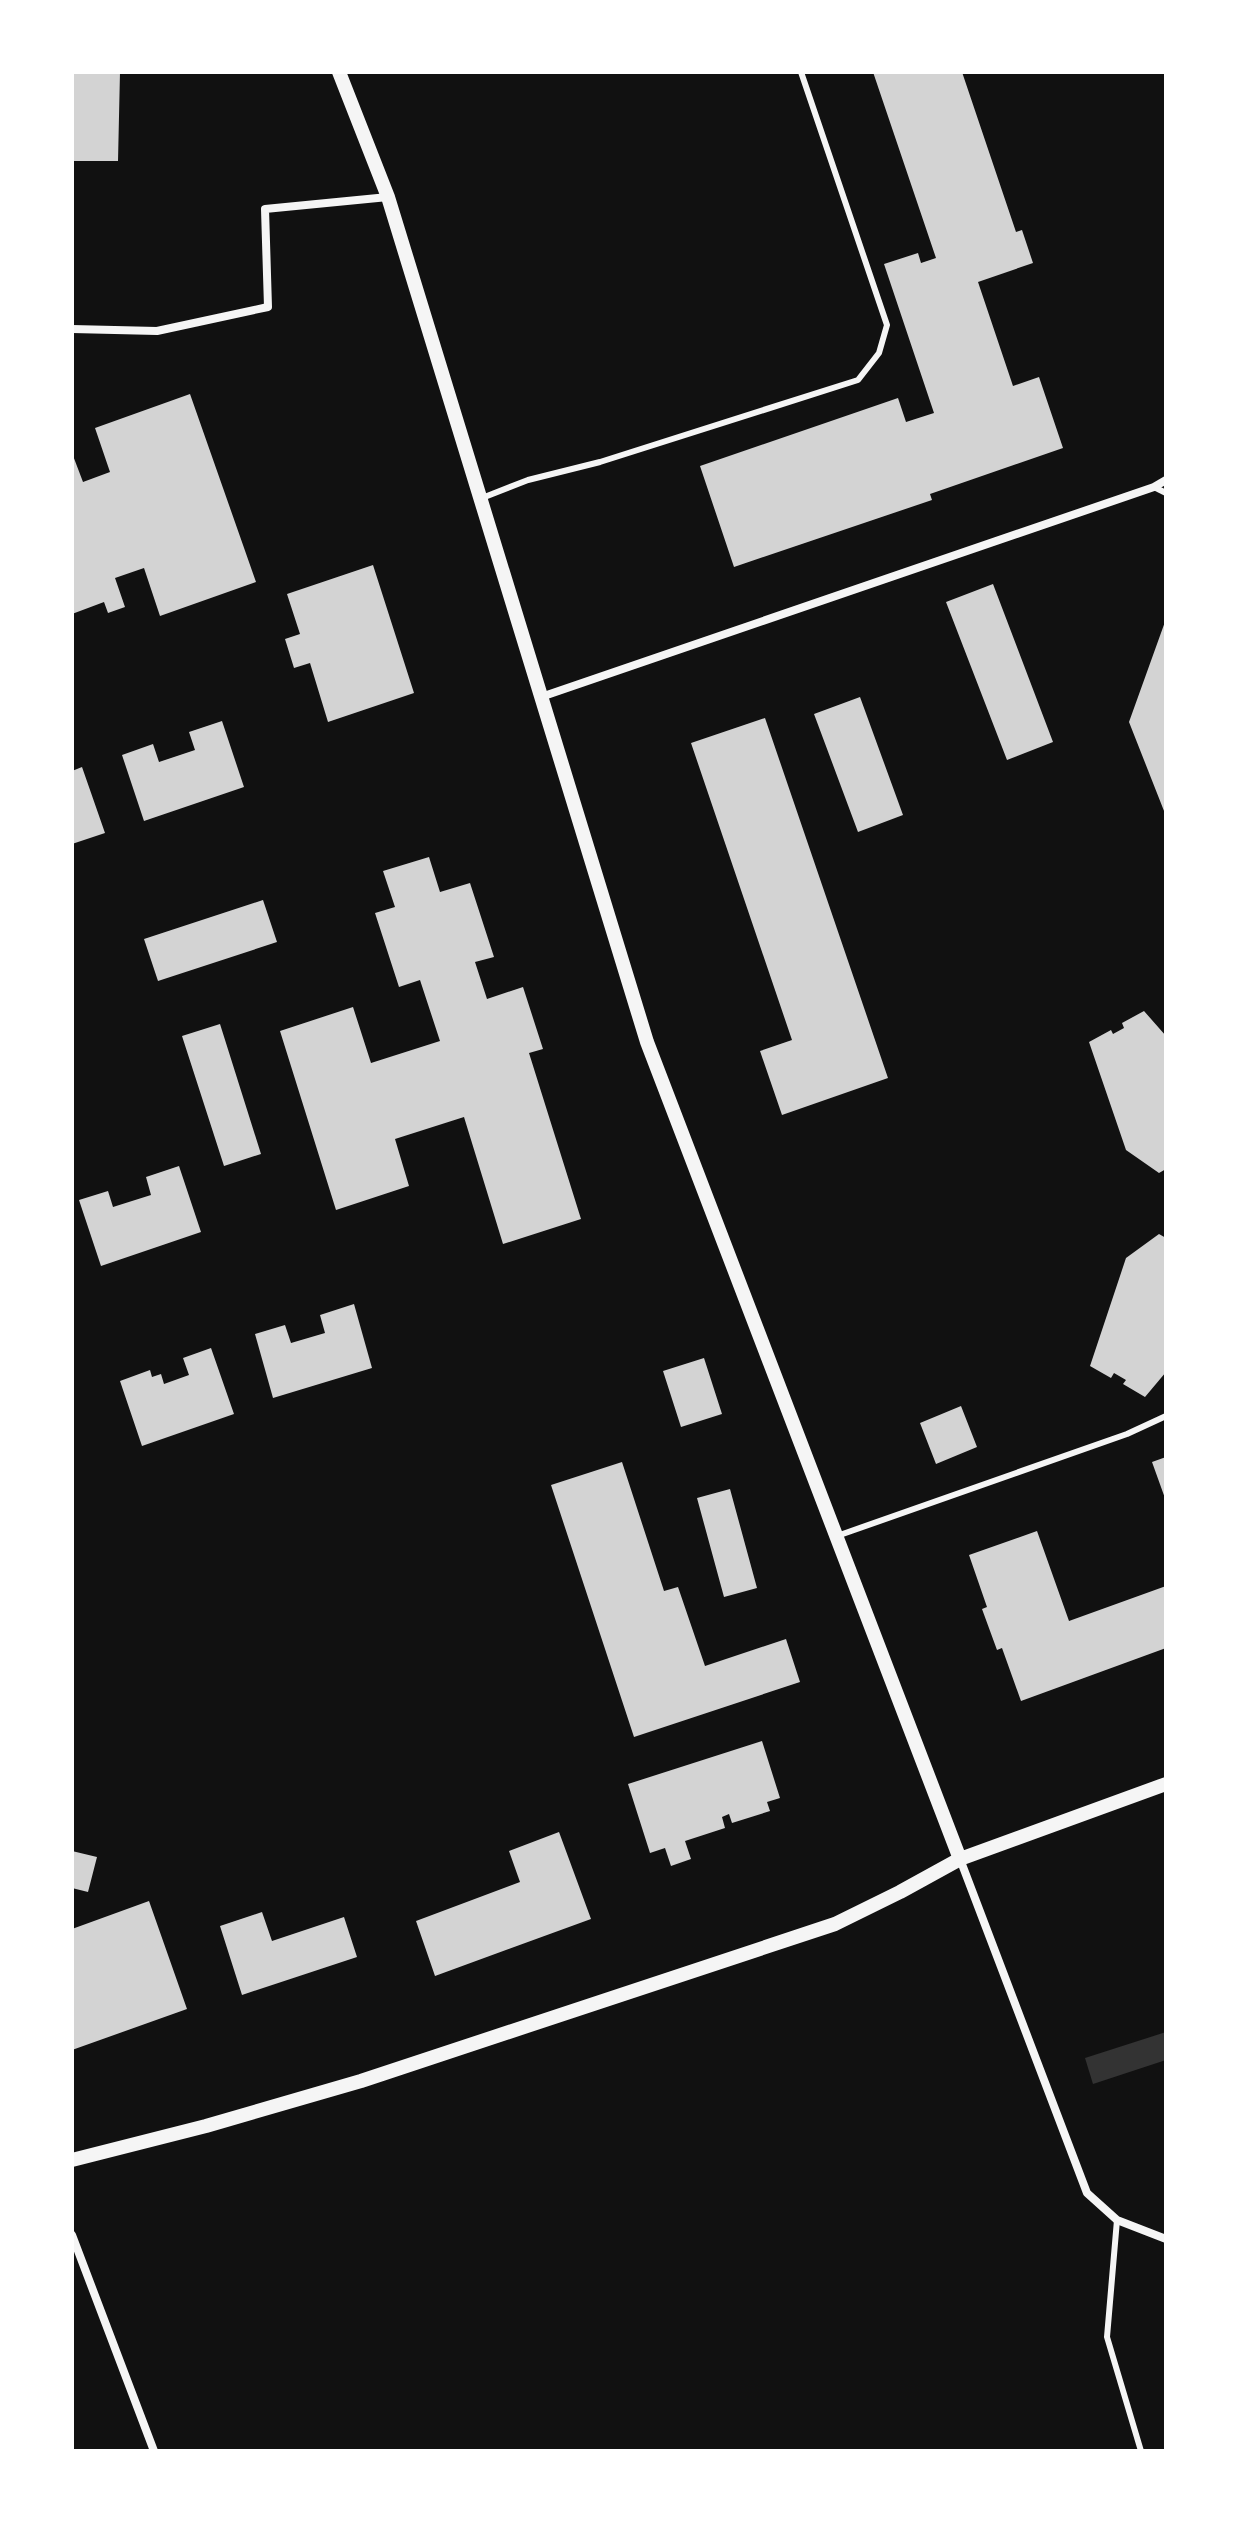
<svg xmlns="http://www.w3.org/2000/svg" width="1238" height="2523" viewBox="0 0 1238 2523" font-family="Cabin,sans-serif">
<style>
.water{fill:#333}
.building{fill:#d3d3d3}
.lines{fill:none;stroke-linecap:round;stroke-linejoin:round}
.service{stroke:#f5f5f5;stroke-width:6}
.minor{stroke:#f5f5f5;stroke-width:8}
.tertiary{stroke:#f5f5f5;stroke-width:14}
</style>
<rect width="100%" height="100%" fill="#111"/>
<!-- water -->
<path class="water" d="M1166,2032v28l-73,24 -8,-26z"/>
<!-- building -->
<path class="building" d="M72,72h48l-2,89h-46z
M873,72h89l54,160 6,-2 11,33 -55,19 35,104 26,-9 24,71 -133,46 2,6 -198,67 -34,-101 198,-68 8,24 28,-9 -50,-149 34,-11 3,10 15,-5z
M190,394l66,188 -96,34 -16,-48 -29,10 10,29 -17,6 -4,-11 -32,12v-161l11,29 27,-10 -15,-44z
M373,565l41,128 -86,29 -18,-59 -16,5 -9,-29 15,-5 -13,-40z
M993,584l60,158 -46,18 -61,-158z
M1166,619v197l-37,-94z
M860,697l43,118 -45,17 -44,-118z
M765,718l123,360 -106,37 -22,-64 32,-11 -101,-297z
M222,721l22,66 -100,34 -22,-66 31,-11 6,18 36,-12 -6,-18z
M82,767l23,66 -33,11v-73z
M429,857l11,35 30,-9 24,74 -19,5 12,37 36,-12 20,62 -14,4 52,166 -78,25 -39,-127 -69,22 14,47 -73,24 -56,-179 73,-24 18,56 69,-22 -20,-61 -21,7 -24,-74 20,-6 -12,-36z
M263,900l14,42 -119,39 -14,-42z
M1144,1011l22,25v133l-7,4 -33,-23 -37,-108 22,-12 2,4 11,-6 -2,-5z
M220,1024l41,130 -37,12 -42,-130z
M179,1166l22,66 -100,34 -22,-66 29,-9 5,16 38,-12 -5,-18z
M1159,1234l7,4v134l-21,25 -22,-13 3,-4 -12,-7 -3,5 -21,-12 36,-108z
M354,1304l18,64 -99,30 -18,-64 30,-9 6,18 34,-10 -5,-18z
M211,1348l23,66 -92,32 -22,-65 30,-11 2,7 9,-3 3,10 25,-9 -6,-17z
M704,1358l18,56 -41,13 -18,-56z
M961,1406l16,41 -41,17 -16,-41z
M1166,1457v44l-14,-39z
M622,1462l42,129 14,-4 27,79 81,-27 14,43 -166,55 -83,-252z
M730,1489l27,99 -33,9 -27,-99z
M1037,1531l32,90 97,-35v62l-145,53 -19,-53 -5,2 -15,-41 5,-2 -18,-52z
M762,1741l18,57 -13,4 3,9 -38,12 -3,-9 -7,3 3,11 -40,13 6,18 -20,7 -6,-18 -15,5 -22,-69z
M559,1832l32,87 -156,57 -19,-55 104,-39 -11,-31z
M72,1851l25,6 -9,35 -16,-4z
M149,1901l38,108 -115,41v-121z
M262,1912l10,29 72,-24 13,40 -115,38 -22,-69z"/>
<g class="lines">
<!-- service -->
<path class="service" d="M1154,487l12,6
M482,498l46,-18 72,-18 258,-82 21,-27 8,-28 -86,-253
M837,1536l290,-102 39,-18
M1117,2220l-10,117 34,114"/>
<!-- minor -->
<path class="minor" d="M72,329l85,2 111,-24 -3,-98 123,-12
M541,697l613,-210 12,-7
M960,1859l127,334 30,27 49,19
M72,2235l82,216"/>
<!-- tertiary -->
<path class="tertiary" d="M339,72l49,125 259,845 313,817
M72,2160l134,-34 155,-45 474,-157 65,-32 60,-33 206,-75"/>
</g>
<!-- border -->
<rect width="1238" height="2523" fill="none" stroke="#ffffff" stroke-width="148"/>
</svg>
